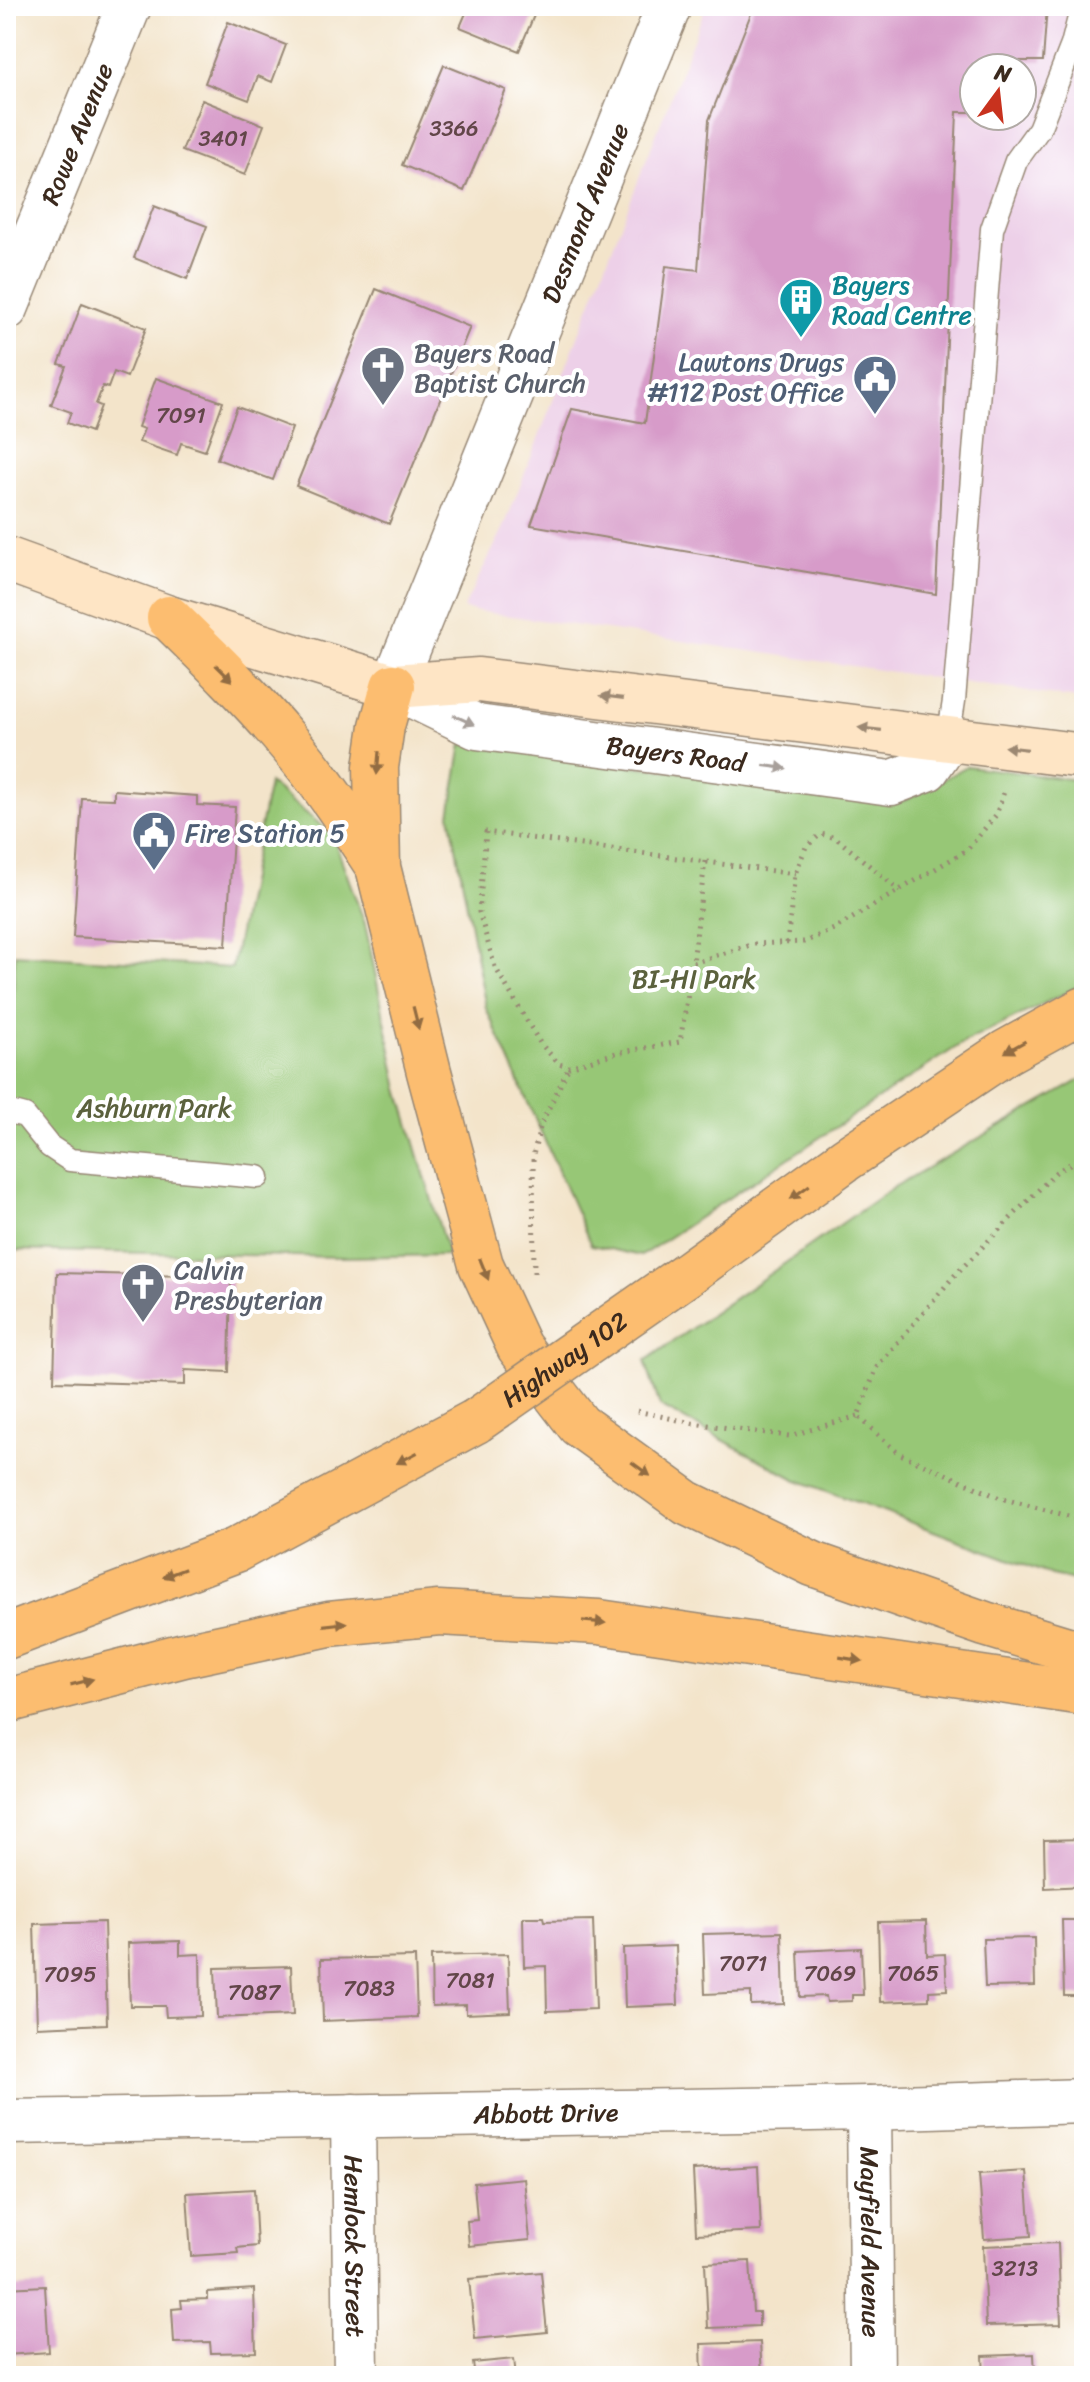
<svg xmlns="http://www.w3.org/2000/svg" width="1090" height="2382" viewBox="0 0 1090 2382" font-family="Sriracha,sans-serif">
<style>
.built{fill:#edd0e8;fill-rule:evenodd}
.green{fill:#97c776;stroke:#69784a;stroke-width:2}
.building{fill:#d79bc9}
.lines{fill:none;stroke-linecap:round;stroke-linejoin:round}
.service-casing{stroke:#978774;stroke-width:25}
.minor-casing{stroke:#978774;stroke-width:47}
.secondary-casing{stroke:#978774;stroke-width:47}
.primary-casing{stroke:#978774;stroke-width:47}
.motorway-casing{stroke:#978774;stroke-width:47}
.path{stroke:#978774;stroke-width:5;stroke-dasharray:2 6;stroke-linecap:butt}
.service{stroke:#fff;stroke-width:22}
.minor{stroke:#fff;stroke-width:44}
.secondary{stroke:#fee5c5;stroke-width:44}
.primary{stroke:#fcbd6f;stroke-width:44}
.motorway{stroke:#fcbd6f;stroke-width:44}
.motorway-bridge-casing{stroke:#978774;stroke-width:47;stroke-linecap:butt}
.motorway-bridge{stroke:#fcbd6f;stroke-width:44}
.oneway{fill:#926c42}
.oneway2{fill:#9c8872}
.oneway3{fill:#a79f9a}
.labels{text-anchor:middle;stroke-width:8;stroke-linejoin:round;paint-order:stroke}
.number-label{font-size:22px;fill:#624649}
.street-label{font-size:26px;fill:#3b2a1e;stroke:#fff}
.culture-label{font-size:26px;fill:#0d838f;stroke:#fff;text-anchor:start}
.worship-label{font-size:26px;fill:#5b616d;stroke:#fff;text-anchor:start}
.service-label{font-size:26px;fill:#4e5e75;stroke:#fff;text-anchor:end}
.park-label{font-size:26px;fill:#5b613d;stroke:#fff}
</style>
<rect width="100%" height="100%" fill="#fff"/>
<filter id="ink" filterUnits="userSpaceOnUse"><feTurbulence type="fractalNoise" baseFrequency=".0125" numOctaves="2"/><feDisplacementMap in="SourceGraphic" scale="16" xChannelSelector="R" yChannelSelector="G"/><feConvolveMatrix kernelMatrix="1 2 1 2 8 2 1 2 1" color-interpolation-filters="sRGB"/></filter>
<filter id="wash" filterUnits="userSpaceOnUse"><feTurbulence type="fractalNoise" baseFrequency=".006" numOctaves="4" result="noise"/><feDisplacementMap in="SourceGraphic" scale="32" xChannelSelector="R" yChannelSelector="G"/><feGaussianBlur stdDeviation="1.8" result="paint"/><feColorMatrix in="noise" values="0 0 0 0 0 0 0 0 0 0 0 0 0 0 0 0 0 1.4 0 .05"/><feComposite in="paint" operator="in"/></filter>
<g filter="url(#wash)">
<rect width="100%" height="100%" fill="#f3e4ca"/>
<!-- built -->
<path class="built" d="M706,6h378v694l-621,-91 41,-82zM974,68h48v48h-48z"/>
<!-- green -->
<path class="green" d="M462,744l442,57 63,-35 117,15v203l-123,60 -320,212 -50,-11 -105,-237 -36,-193z
M269,783l63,51 33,90 34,165 49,166 -107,2 -335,-7v-103l9,-193 217,14z
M1084,1078v504l-33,-7 -256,-96 -135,-73 -15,-45 249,-174z"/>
<g id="blocks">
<!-- building -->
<path class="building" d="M469,6h69l-19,45 -59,-24z
M754,6h293l-4,55h-38l-1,7h-30v44h-17l-21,482 -405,-69 41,-116 73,14 21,-157 32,4 11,-150z
M228,22l58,23 -14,37 -14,-6 -9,24 -44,-17z
M444,65l62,25 -42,101 -62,-26z
M202,100l62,25 -19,50 -63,-24z
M154,206l53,20 -20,53 -53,-21z
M376,289l94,38 -81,197 -93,-38z
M82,303l64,25 -19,49 -13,-5 -6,16 -5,-2 -7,18 5,2 -10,26 -24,-9 4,-11 -20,-7 15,-39 -7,-2z
M156,378l67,24 -18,49 -24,-8 -4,12 -38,-13 5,-13 -6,-2z
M237,407l55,21 -19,52 -56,-21z
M114,790l83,6v9l38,2 -9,139 -153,-9 9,-139 32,1z
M57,1273l174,4 -2,95 -44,-2v15l-131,-4z
M1084,1839v47l-39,2 -1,-48z
M523,1917h20l1,4 49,-1 3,89 -49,2 -1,-45 -22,1z
M1062,1920h22v76h-20z
M926,1921l1,34 18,-1 2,36 -18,1v9l-49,2 -2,-80z
M104,1922l3,102 -70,3 -3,-103z
M782,1932l2,72 -33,1v-13l-46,2 -2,-60z
M1034,1938l1,48 -50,1 -2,-48z
M180,1941v14l20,-1 1,62 -35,1 -1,-11h-35l-2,-63z
M676,1946l2,59 -53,2 -2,-59z
M861,1948l2,47h-11v6l-25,1 -1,-6 -26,1 -2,-46z
M508,1954l2,58 -44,2v-9l-34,1 -1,-50z
M415,1957l2,60 -94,4 -2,-62z
M291,1966l2,49 -76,3 -2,-50z
M758,2166l3,65 -65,3 -3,-64z
M1026,2171l5,65 -47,3 -5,-65z
M524,2178l6,62 -61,6 -2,-25 10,-1 -3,-37z
M254,2189l3,57 -20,2 1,5 -47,3 -4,-63z
M1058,2243l3,81 -75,2 -3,-80z
M750,2261l3,51h6v14l-51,2 -3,-65z
M541,2272l6,60 -72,7 -6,-60z
M45,2286l4,66 -43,3v-67z
M254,2289l2,63 -45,1 -1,-11 -36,1 -2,-34 10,-1 -1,-8 27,-1v-7z
M760,2342l2,34h-60l-1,-32z
M1034,2354l1,22h-51l-1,-20z
M514,2359l2,17h-41l-2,-13z"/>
</g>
</g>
<g filter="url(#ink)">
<use href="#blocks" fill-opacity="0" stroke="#978774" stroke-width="2"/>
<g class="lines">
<!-- service casing -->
<g class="service-casing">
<path id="service" d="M948,739l6,-38 38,-472 24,-68 23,-32 33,-84 10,-39
M6,1111l19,5 24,30 21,14 188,17"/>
</g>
<!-- minor casing -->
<g class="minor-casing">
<g id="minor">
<path id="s1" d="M669,6l-276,680 84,41 414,56 36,-14 21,-30"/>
<path id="s2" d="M6,308l123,-302"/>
<path id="s3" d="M869,2108l3,268"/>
<path id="s4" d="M353,2116l3,260"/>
<path id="s5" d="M6,2122l863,-14 215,-7"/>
</g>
</g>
<!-- secondary casing -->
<g class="secondary-casing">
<path id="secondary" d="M6,559l163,59 224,68 86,-6 605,76"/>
</g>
<!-- primary casing -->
<g class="primary-casing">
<path id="primary" d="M169,618c41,40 82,80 119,124 34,39 62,82 90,125
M393,686l-11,40 -6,41 2,100 51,205 52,193 38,82 60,78 108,78 126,61 172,60 99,30"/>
</g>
<!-- motorway casing -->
<g class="motorway-casing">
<path id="motorway" d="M687,1274l159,-115 160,-107 78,-43
M6,1637l230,-87 240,-129
M6,1701l178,-46 145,-31 110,-11 160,9 485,71"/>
</g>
<!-- path -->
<path class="path" d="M705,861l-12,102 -13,79 -64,11 -47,14 -10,-3 -19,-21 -45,-76 -16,-55 7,-80 309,42
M787,943l8,-69 11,-27 15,-13 15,4 64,53
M693,963l61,-19 50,-2 30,-13 133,-79 29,-35 9,-26
M1084,1156l-28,16 -102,104 -77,91 -19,49 40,37 102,45 84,22
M534,1273l-1,-118 8,-31 28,-57
M637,1411l55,12 97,13 69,-20"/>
<!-- service -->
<use href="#service" class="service"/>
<!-- minor -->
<use href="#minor" class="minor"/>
<!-- secondary -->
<use href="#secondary" class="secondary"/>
<!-- primary -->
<use href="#primary" class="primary"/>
<!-- motorway -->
<use href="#motorway" class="motorway"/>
<!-- motorway-bridge casing -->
<g class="motorway-bridge-casing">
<g id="motorway-bridge">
<path id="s6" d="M476,1421l211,-147"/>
</g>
</g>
<!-- motorway-bridge -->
<use href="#motorway-bridge" class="motorway-bridge"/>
</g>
<!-- one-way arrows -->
<defs><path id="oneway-solid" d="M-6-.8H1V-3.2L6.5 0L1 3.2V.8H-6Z" transform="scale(2)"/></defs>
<g class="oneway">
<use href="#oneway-solid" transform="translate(224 673) rotate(45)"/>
<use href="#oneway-solid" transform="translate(378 763) rotate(95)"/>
<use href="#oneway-solid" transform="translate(416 1018) rotate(76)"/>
<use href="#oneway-solid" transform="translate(1015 1047) rotate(151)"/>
<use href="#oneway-solid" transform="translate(800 1192) rotate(144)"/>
<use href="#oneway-solid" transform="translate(484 1269) rotate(68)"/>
<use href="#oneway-solid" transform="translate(407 1458) rotate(152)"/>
<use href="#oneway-solid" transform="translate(641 1469) rotate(36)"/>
<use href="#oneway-solid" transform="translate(174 1573) rotate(159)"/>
<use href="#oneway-solid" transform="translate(594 1622) rotate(5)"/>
<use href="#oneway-solid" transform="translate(335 1624) rotate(-7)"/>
<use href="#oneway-solid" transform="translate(851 1659) rotate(9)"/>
<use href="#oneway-solid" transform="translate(82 1682) rotate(-14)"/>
</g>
<g class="oneway2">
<use href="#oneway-solid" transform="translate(612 697) rotate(-173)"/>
<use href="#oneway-solid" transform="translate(870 729) rotate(-173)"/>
<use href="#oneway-solid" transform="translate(1016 748) rotate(-173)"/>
</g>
<g class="oneway3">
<use href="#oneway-solid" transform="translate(464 720) rotate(25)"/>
<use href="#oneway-solid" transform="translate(775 767) rotate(8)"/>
</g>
</g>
<!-- icons -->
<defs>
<g id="building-pin" transform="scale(2.3)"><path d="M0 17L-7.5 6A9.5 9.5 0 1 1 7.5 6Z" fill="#0f9aa8" stroke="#fff"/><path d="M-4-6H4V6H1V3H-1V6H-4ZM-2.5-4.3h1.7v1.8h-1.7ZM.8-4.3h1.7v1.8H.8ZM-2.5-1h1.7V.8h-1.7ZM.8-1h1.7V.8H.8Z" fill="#fff"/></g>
<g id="church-pin" transform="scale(2.3)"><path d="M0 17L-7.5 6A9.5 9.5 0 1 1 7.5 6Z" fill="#6b7280" stroke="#fff"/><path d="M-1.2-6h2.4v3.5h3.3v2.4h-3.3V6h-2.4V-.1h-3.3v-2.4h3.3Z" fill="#fff"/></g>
<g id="civic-pin" transform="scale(2.3)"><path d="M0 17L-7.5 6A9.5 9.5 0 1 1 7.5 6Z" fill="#5c6f8a" stroke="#fff"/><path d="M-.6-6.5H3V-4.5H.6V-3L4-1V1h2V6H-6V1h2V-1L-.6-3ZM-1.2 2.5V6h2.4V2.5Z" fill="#fff"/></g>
</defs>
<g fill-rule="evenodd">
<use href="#building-pin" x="801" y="300"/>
<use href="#church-pin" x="383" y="368"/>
<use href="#civic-pin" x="875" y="377"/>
<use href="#civic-pin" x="154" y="833"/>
<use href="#church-pin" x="143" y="1285"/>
</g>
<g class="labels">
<!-- number labels -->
<g class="number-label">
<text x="454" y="136">3366</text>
<text x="223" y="146">3401</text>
<text x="181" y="423">7091</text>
<text x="743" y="1971">7071</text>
<text x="830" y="1981">7069</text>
<text x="913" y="1981">7065</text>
<text x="70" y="1982">7095</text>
<text x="470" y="1988">7081</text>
<text x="369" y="1996">7083</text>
<text x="254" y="2000">7087</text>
<text x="1015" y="2276">3213</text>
</g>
<!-- street labels -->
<g class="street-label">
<text dy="9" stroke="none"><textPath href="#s2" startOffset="188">Rowe Avenue</textPath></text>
<text transform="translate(585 213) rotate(-68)" y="9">Desmond Avenue</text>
<text dy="9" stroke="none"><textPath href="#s1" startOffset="1028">Bayers Road</textPath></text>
<text dy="9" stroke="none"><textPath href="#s6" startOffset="108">Highway 102</textPath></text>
<text dy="9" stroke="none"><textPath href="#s5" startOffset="540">Abbott Drive</textPath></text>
<text dy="9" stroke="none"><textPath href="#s3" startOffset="134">Mayfield Avenue</textPath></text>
<text dy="9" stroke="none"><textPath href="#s4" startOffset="130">Hemlock Street</textPath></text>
</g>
<!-- culture labels -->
<g class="culture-label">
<text x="832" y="294">Bayers<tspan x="832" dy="30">Road Centre</tspan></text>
</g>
<!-- worship labels -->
<g class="worship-label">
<text x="414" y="362">Bayers Road<tspan x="414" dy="30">Baptist Church</tspan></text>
<text x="174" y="1279">Calvin<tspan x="174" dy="30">Presbyterian</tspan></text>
</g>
<!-- service labels -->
<g class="service-label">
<text x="844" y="371">Lawtons Drugs<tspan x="844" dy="30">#112 Post Office</tspan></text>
<text x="185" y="842" text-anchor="start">Fire Station 5</text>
</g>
<!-- park labels -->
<g class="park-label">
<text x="694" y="988">BI-HI Park</text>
<text x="154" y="1117">Ashburn Park</text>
</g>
</g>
<!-- margin -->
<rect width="1090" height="2382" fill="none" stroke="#fff" stroke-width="32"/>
<!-- north arrow -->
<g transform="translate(998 92) rotate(15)"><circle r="38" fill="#ffffff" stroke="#b1aaa5" stroke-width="2"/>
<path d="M0-6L14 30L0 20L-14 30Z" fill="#c8321e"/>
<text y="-12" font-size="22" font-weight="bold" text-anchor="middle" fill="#3b2a1e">N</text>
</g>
</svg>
